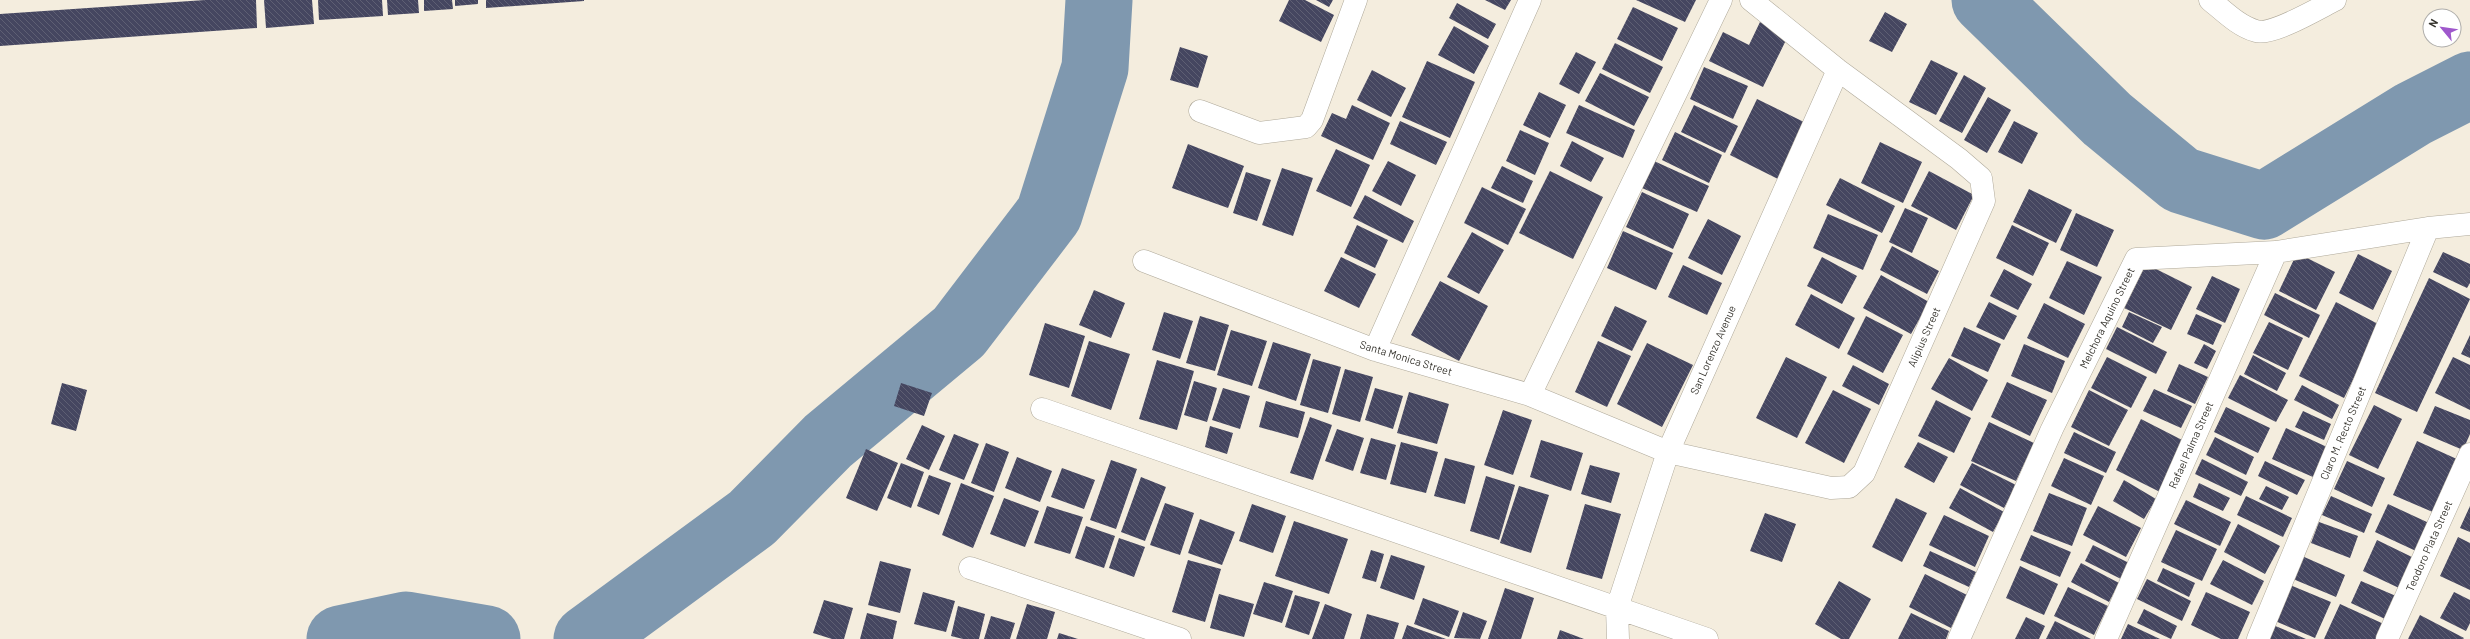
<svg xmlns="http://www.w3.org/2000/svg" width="2470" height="639" viewBox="0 0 2470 639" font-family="Barlow,sans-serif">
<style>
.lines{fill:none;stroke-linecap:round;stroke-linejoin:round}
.river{stroke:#7f98af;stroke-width:67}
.building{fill:url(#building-back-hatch)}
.minor-casing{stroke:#afa99a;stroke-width:23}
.minor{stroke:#fff;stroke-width:22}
.labels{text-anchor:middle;stroke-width:4;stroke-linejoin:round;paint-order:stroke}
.street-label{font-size:11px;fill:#36342e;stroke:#fff}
</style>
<defs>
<pattern id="building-back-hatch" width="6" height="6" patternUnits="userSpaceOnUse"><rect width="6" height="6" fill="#454660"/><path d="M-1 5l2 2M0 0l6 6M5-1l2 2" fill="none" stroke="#5e5f73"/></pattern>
</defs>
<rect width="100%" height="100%" fill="#f4edde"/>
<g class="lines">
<!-- river -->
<path class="river" d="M1985,0l122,119 74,61 83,26 149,-92 57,-29
M340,639l66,-14 81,14
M587,639l165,-121 76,-77 131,-109 90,-118 46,-146 4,-68"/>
</g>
<!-- building -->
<path class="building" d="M205,0h51l1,28 -257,18v-32z
M264,0h48l2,24 -48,4z
M318,0h64l1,16 -64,4z
M387,0h31l1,13 -31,2z
M424,0h28l1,9 -29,2z
M455,0h23v4l-23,2z
M486,0h98v1l-98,7z
M1289,0h16l29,15 -13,27 -42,-21z
M1316,0h17l-4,7z
M1485,0h26l-6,10z
M1636,0h60l-11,22z
M1457,3l39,21 -8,15 -39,-21z
M1633,7l45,21 -16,33 -45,-22z
M1885,12l22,12 -15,28 -23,-11z
M1760,22l28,14 -25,51 -54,-26 14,-29 26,13z
M1454,26l35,20 -15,28 -36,-19z
M1615,43l48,24 -13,26 -48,-24z
M1180,47l28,9 -10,32 -28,-8z
M1576,52l20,10 -17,32 -20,-10z
M1931,60l27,13 -22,42 -27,-13z
M1427,61l48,21 -25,56 -48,-21z
M1704,67l44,19 -15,33 -43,-20z
M1372,70l34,18 -15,29 -34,-17z
M1600,73l49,24 -15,29 -49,-25z
M1964,75l22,13 -24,45 -23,-12z
M1539,92l27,13 -16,33 -27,-13z
M1988,97l23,13 -24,43 -23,-13z
M1757,99l53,26 -28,56 -52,-26z
M1352,105l38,18 -17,37 -52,-24 11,-23 14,6z
M1579,105l56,25 -12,28 -57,-25z
M1694,105l44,21 -13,27 -44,-21z
M1400,121l47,21 -11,23 -46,-21z
M2014,121l24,12 -16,31 -24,-12z
M1520,130l29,13 -14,32 -29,-14z
M1675,132l47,23 -13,28 -47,-23z
M1572,141l32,17 -13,24 -31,-16z
M1880,142l42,20 -19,41 -42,-20z
M1188,144l56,22 -16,42 -56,-20z
M1336,149l34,16 -19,42 -35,-16z
M1388,161l28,14 -15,31 -29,-15z
M1654,161l55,25 -12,26 -55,-24z
M1502,166l31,15 -10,22 -32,-15z
M1282,168l31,10 -20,58 -31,-11z
M1550,171l53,26 -30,62 -54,-26z
M1929,171l45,24 -18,35 -45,-24z
M1246,172l25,8 -14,41 -24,-8z
M1840,178l55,28 -13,27 -56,-28z
M1482,187l44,22 -18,36 -44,-22z
M2029,189l43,21 -16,33 -43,-21z
M1642,192l47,22 -16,35 -47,-22z
M1365,195l49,26 -11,22 -50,-25z
M1905,208l23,10 -16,35 -23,-11z
M2076,213l38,17 -17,37 -37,-17z
M1828,214l50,21 -15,35 -50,-22z
M1708,219l33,17 -19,39 -34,-17z
M1357,225l31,15 -13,28 -31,-15z
M2012,225l37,18 -16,33 -37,-18z
M1623,231l50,22 -17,37 -49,-22z
M1472,232l32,18 -25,44 -32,-17z
M1892,246l47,25 -12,23 -47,-24z
M2443,252l27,12v19l-3,5 -34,-16z
M2297,253l38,19 -19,38 -37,-19z
M2358,254l34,17 -19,39 -34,-17z
M1341,257l35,17 -17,34 -35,-17z
M1822,257l35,19 -15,28 -35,-18z
M2067,261l35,16 -18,38 -35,-17z
M2146,264l46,23 -21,43 -47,-22z
M1683,265l39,18 -15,32 -39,-18z
M2004,269l28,15 -14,26 -28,-14z
M1881,275l48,27 -18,32 -48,-26z
M2212,276l28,13 -15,34 -29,-14z
M2429,278l41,21 -53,113 -42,-19z
M1440,281l48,25 -29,55 -48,-26z
M1094,290l31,13 -14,35 -32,-13z
M2275,293l45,22 -11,23 -45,-23z
M1811,294l44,24 -16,31 -44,-24z
M1989,302l28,14 -13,24 -28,-13z
M2336,302l44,23 -36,73 -45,-22z
M2044,303l41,21 -17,34 -41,-20z
M1615,306l32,15 -15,30 -31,-15z
M1164,312l29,9 -13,38 -28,-9z
M2129,312l33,15 -9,16 -31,-16z
M2196,314l26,11 -9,20 -26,-11z
M1200,316l29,9 -14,46 -29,-8z
M1866,316l37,19 -20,38 -36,-19z
M2269,322l34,16 -15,32 -35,-17z
M1045,323l40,13 -16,52 -40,-13z
M1964,327l37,17 -13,28 -37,-16z
M2117,327l50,25 -11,22 -50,-25z
M1231,330l36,11 -15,45 -35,-11z
M2470,335v23l-9,-4z
M1089,341l41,13 -19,56 -40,-14z
M1598,341l33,15 -24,51 -32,-15z
M1273,342l38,12 -15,47 -38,-13z
M1647,343l46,22 -31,62 -45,-23z
M2024,344l41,17 -13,32 -41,-17z
M2204,344l12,7 -9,18 -13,-6z
M2253,355l33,18 -9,18 -33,-17z
M1786,357l41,20 -30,61 -41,-20z
M2107,357l40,20 -16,31 -40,-20z
M2453,357l17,8v45l-35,-17z
M1949,358l39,22 -16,31 -41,-22z
M1313,359l28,8 -13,46 -28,-8z
M1157,360l37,11 -17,59 -38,-11z
M2179,364l29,13 -13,27 -28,-13z
M1853,365l36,19 -10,21 -37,-19z
M1345,369l28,8 -13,45 -28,-8z
M2240,375l48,25 -12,22 -48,-24z
M1194,381l23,7 -10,34 -23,-7z
M2007,382l40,18 -17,36 -39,-19z
M62,383l25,7 -11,41 -25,-7z
M901,383l31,10 -8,23 -30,-10z
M2302,385l37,20 -7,14 -38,-19z
M1223,388l27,8 -10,33 -28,-9z
M1375,388l28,8 -10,33 -28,-9z
M2154,389l38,17 -11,22 -38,-17z
M1833,390l38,19 -27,54 -39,-20z
M2089,390l39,20 -19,36 -38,-19z
M1409,392l40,12 -12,40 -40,-11z
M1936,400l35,18 -17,35 -36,-17z
M1266,401l39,11 -7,26 -39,-11z
M2374,405l28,14 -24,50 -29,-14z
M2435,406l35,14v14l-7,16 -40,-17z
M2226,407l44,21 -12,25 -44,-21z
M1503,410l29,10 -19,55 -29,-10z
M2303,411l28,13 -7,16 -29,-13z
M1310,417l22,8 -19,55 -23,-7z
M2141,419l43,22 -24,51 -44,-22z
M1989,422l45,21 -18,38 -45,-20z
M922,425l23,11 -16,34 -23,-11z
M1210,426l23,7 -6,21 -22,-7z
M2286,428l41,19 -14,30 -41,-18z
M1337,429l27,9 -11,33 -28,-10z
M2074,432l42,20 -10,21 -42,-20z
M954,434l25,10 -15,36 -25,-10z
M2215,437l39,20 -8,18 -40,-20z
M1371,438l25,7 -10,35 -26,-7z
M1541,440l42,13 -12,38 -41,-14z
M2417,441l42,19 -24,53 -42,-18z
M1401,442l37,10 -12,41 -36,-9z
M1918,442l30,15 -14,26 -30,-16z
M986,443l23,9 -15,40 -23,-9z
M866,449l32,14 -21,48 -31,-13z
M1017,457l35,14 -12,31 -35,-14z
M1445,458l30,8 -10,38 -31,-8z
M2064,458l40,18 -13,29 -40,-19z
M2202,459l46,23 -7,14 -46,-22z
M1111,460l26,9 -21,60 -26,-9z
M2265,461l40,19 -8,15 -39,-19z
M2347,461l38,17 -13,29 -38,-18z
M901,463l23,9 -13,36 -24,-10z
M1972,463l44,22 -12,23 -44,-23z
M1590,465l30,8 -9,30 -30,-9z
M1062,468l33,12 -11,29 -33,-12z
M929,475l22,8 -12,32 -22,-9z
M1486,476l29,9 -16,55 -29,-9z
M1141,477l25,10 -21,54 -24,-9z
M2124,480l32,19 -12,20 -31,-18z
M961,483l33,13 -21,52 -31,-13z
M2199,483l31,15 -7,13 -30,-14z
M1519,486l30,9 -18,58 -31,-10z
M2266,486l23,11 -7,13 -23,-11z
M1960,488l44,24 -11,20 -44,-24z
M2049,493l38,15 -15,38 -39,-15z
M2246,496l46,22 -9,19 -46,-22z
M2331,496l41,18 -8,19 -42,-18z
M1004,498l35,13 -14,36 -35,-13z
M1896,498l31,15 -25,49 -30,-15z
M2186,500l45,22 -11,24 -46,-22z
M1165,503l29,10 -14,42 -30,-10z
M1252,504l34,12 -13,37 -34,-12z
M1585,504l36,10 -19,65 -36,-10z
M2388,504l41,19 -13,28 -41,-19z
M1047,506l36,11 -13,37 -36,-11z
M2098,506l43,22 -15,29 -43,-22z
M2470,506v26l-10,-4z
M1765,513l31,11 -14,38 -32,-11z
M1944,515l45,21 -14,31 -46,-22z
M1200,519l35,13 -13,33 -34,-12z
M1294,521l54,18 -19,55 -54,-18z
M2319,522l39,14 -8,22 -39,-15z
M2238,524l42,22 -15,28 -41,-22z
M1086,526l29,10 -11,32 -29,-10z
M2176,530l41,19 -15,32 -41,-19z
M2031,535l40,17 -11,25 -40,-17z
M2458,537l12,6v47l-30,-14z
M1119,538l26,9 -11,30 -25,-9z
M2377,540l37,18 -15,30 -36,-17z
M2093,545l36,18 -8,16 -36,-18z
M1371,550l13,4 -8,28 -14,-4z
M1930,551l46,21 -7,15 -46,-21z
M1391,555l34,11 -11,34 -34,-12z
M2302,556l43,19 -9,22 -43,-18z
M1188,560l33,9 -16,53 -33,-10z
M2223,560l41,21 -12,24 -42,-21z
M880,561l31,8 -11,44 -32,-8z
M2081,563l38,20 -10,19 -38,-20z
M2020,566l38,18 -14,31 -38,-17z
M2163,568l32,15 -6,14 -32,-16z
M1925,574l42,21 -16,33 -42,-21z
M2147,579l44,22 -9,20 -45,-22z
M1839,581l32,18 -22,40h-8l-26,-15z
M2361,581l35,15 -11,23 -34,-16z
M1264,582l29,9 -11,32 -29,-9z
M2290,585l41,17 -16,36 -40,-17z
M2068,587l40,19 -14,29 -40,-19z
M1505,588l29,10 -13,41h-33z
M923,592l32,9 -9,31 -32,-8z
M2206,592l44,20 -12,27h-17l-30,-14z
M2454,592l16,8v23l-4,8 -26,-13z
M1219,594l35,10 -10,33 -34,-9z
M1295,595l25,7 -11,33 -24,-8z
M1423,598l36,13 -10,26 -35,-13z
M824,600l29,8 -9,31h-12l-19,-6z
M1027,604l28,8 -8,27h-31z
M1325,604l27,10 -8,25h-32z
M2340,604l46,21 -6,14h-56z
M958,606l27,8 -6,25h-16l-12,-3z
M2144,609l33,17 -6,13 -34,-16z
M1463,612l24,9 -7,18 -26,-1z
M867,613l30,8 -4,18h-33z
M1911,613l38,18 -3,8h-48z
M1367,614l32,9 -5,16h-34z
M2420,615l44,23 -1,1h-55z
M991,616l24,7 -5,16h-26z
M2026,617l19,9 -6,13h-24z
M2055,621l36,18h-45z
M2128,624l32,15h-39z
M1407,625l39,14h-44z
M2273,625l33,14h-39z
M1560,630l24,9h-27z
M1059,633l19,6h-21z"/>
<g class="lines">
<!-- minor casing -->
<g class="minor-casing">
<path id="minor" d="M2210,0c14,11 28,26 46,31 16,5 63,-23 79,-31
M1200,111l59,22 47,-6 6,-7 44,-120
M1144,261l231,89 155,45 138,57 163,36 18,-1 15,-14 120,-272 -3,-23 -22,-19 -121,-89 -87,-70
M1375,350l155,-350
M1530,395l191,-395
M1042,409l665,230
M970,568l210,71
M1618,639l-1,-31 51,-156 170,-382
M1959,639l93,-210 84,-170 140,-7 152,-24 42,-4
M2106,639l170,-387
M2258,639l170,-411
M2387,639l83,-185"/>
</g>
<!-- minor -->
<use href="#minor" class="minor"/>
</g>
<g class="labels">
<!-- street labels -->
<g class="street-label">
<text transform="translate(2107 318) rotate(-64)" y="4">Melchora Aquino Street</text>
<text transform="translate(1924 337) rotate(-66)" y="4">Alipius Street</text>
<text transform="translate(1713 350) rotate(-66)" y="4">San Lorenzo Avenue</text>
<text transform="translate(1406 358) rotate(17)" y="4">Santa Monica Street</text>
<text transform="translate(2343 433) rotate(-67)" y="4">Claro M. Recto Street</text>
<text transform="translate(2191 445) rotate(-66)" y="4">Rafael Palma Street</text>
<text transform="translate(2429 546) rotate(-66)" y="4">Teodoro Plata Street</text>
</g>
</g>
<!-- north arrow -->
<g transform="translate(2442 28) rotate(299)"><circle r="19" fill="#ffffff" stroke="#afaeab"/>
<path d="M0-3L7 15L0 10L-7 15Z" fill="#9f58cc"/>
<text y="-6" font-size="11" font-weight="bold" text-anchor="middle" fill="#36342e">N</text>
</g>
</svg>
